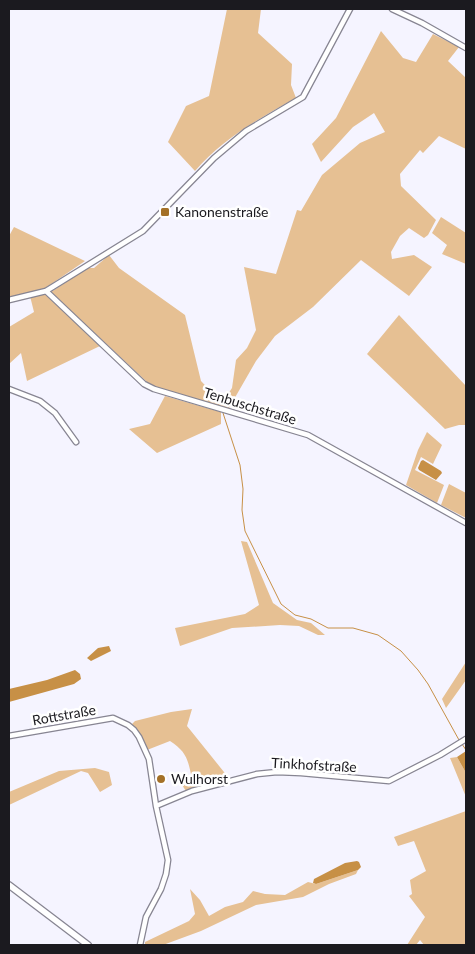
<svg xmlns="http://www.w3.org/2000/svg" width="475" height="954" viewBox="0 0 475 954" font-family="Lato,sans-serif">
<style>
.green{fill:#e6c093}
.water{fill:#c79046}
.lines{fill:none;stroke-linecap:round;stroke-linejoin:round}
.stream{stroke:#c79046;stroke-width:1}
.minor-casing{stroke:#878592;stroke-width:7}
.major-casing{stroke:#878592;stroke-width:8}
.minor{stroke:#fff;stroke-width:4.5}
.major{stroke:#fff;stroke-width:5.5}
.poi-dot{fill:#a47128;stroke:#fff;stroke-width:2}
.labels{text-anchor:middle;stroke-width:5;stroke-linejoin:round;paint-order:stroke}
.poi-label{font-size:14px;fill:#1b1a1f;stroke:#fff;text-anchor:start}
.street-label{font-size:14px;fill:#1b1a1f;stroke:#fff}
</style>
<rect width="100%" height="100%" fill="#f5f4ff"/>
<!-- green -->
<path class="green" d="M227,9h34l-3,24 34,31 -1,21 5,13c-36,20 -73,40 -101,73l-27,-29 18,-36 23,-10z
M381,31l22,27 13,4 17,-28 26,13 -11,14 18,17v71l-27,-13 -16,17 -3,-3 -20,24 1,12 35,34 -8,15 -4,3 -15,-10 -9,8 -9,16 1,7 22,-4 18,12 -23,29 -48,-36 -48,47 -38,29 -19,25 -27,47 -67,-18 -14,-7 -97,-91 36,-24h7l15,-13 10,13 66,47 16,66 21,22 10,-15 4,-28 11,-12 9,-18 -12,-63 32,7 21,-64 4,1 21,-36 38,-32 25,-11 -11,-19 -21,14 -32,35 -9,-18 24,-26z
M441,217l25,16v31l-24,-10 5,-9 -15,-12z
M14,227l71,34 -41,28 -35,9v-62z
M44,293l56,53 -73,35 -6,-28 -12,11v-37l25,-15 -4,-16z
M399,315l67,71v39h-7l-14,4 -78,-75z
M165,396l56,16v12l-64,29 -28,-24 21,-5z
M427,432l15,13 -9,19 -12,-7 -6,13 29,15 -7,18 -31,-18 12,-35z
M449,484l17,9v25l-25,-13z
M241,541l6,1 26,61 24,17 14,3 14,12h-7l-19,-9 -19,-1 -48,3 -52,18 -5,-18 70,-14 14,-9z
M466,662v18l-20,28 -4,-9z
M192,709l-5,17 41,51 -42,14 -4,-6 10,-6c-4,-19 -5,-27 -22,-38l-23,9 -15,-26 3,-3 36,-9z
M457,757l9,16v24l-16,-39z
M95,768l14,4 3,13 -12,7 -12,-19 -7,-2 -72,34v-13l50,-21z
M466,811v134h-42l-4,-5 -4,5h-9l18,-28 -16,-21 3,-2 -2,-14 16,-9 -12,-30 -16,5 -4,-9z
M358,870l-2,4 -27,10 -26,13 -47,8 -55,26 -38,14h-18v-3l44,-21 6,-7 -5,-25 10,11 9,16 16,-9 18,-5 10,-11 12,3 20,1 23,-13 8,2z"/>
<!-- water -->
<path class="water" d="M423,460l18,11 1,2 -6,7 -17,-10 -1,-2 3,-7z
M109,646l2,5 -20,10 -4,-3 11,-10z
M75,670l5,4 1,5 -7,5 -65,18v-13l38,-9z
M466,751v22l-9,-16z
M357,861l2,1 2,5 -3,3 -42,14 -3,-1 1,-4 31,-16z"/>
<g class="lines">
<!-- stream -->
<path class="stream" d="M223,413l17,52 3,24 -1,21 3,21 36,73 14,11 16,4 17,9h25l25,7 23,16 17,19 10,14 31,56
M462,744l4,6"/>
<!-- minor casing -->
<g class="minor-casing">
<path id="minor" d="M392,9l30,14 44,25
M46,291l98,93 10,5 154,46 158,88
M9,300l37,-9 97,-60 71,-73 32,-27 57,-34 47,-88
M9,389l31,12 15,12 21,29
M9,736l104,-18 15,7 6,5 5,7 10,22 7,47 12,54 -2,14 -5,15 -15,28 -6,28
M156,806l36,-15 65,-17 20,-2 24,1 88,8 51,-26 26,-16"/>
</g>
<!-- major casing -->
<g class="major-casing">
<path id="major" d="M9,885l79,60"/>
</g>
<!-- minor -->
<use href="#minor" class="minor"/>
<!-- major -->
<use href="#major" class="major"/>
</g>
<!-- markers -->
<g class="poi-dot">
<rect x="160" y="207" width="10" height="10" rx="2.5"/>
<circle cx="161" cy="779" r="5"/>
</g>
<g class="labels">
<!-- poi labels -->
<g class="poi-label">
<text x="175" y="217">Kanonenstraße</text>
<text x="171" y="784">Wulhorst</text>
</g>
<!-- street labels -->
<g class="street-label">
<text transform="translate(250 406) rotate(17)" y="5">Tenbuschstraße</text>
<text transform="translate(64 715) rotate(-10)" y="5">Rottstraße</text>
<text transform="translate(314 765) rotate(3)" y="5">Tinkhofstraße</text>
</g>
</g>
<!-- border -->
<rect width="475" height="954" fill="none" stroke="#1b1a1f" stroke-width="20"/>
</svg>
